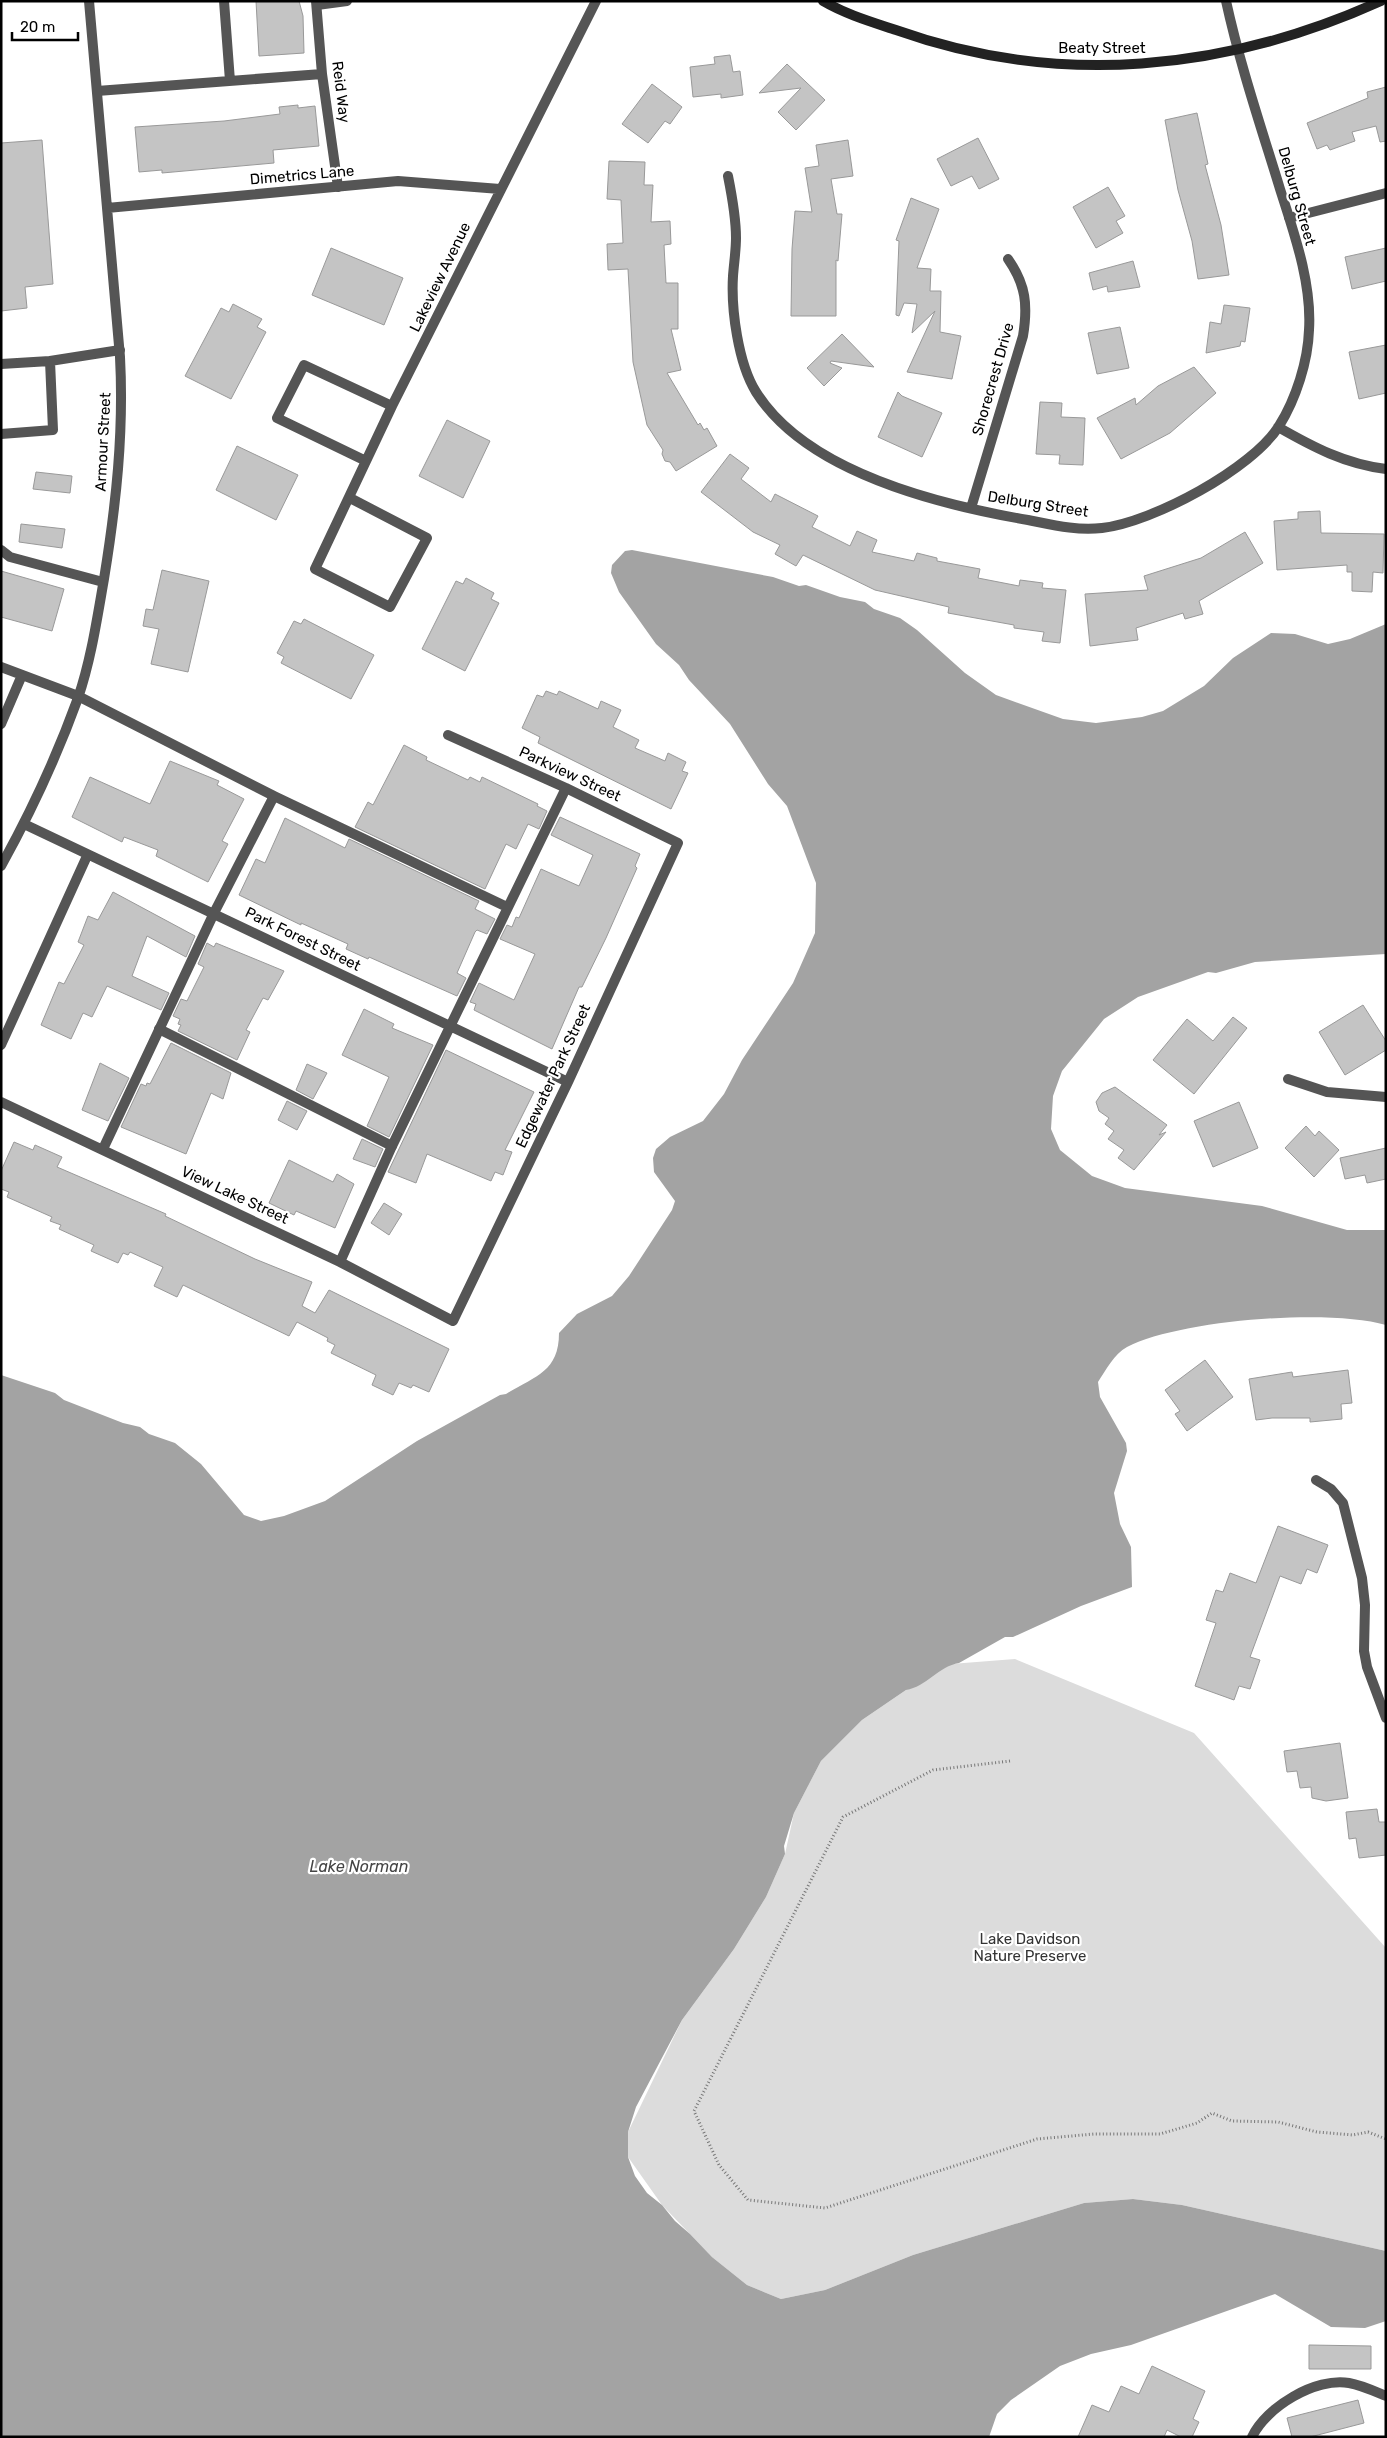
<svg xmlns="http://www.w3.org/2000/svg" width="1387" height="2438" viewBox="0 0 1387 2438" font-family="Rubik,sans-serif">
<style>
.green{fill:#dcdcdc}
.water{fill:#a3a3a3}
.building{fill:#c4c4c4;stroke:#999}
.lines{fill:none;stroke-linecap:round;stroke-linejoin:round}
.path{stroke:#777;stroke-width:3;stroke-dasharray:1 2.5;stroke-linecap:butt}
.lane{stroke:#555;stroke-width:10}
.street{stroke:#555;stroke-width:10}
.secondary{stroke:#222;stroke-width:10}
.labels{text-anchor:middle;stroke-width:4.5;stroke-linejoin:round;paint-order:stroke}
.street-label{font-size:15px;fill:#000;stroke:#fff}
.park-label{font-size:15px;fill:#333;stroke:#fff}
.water-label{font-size:16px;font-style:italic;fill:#444;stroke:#fff}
</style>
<rect width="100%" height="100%" fill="#fff"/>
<!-- green -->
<path class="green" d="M1015,1659l179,74 192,215v303l-204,-46 -49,-6 -49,4 -171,52 -88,35 -44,9 -34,-14 -35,-28 -50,-52 -34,-48v-25l54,-112 52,-71 32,-52 19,-43 9,-41 27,-52 41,-41 44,-30 45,-26z"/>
<!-- water -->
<path class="water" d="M632,550l141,27 26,9 7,-1 34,12 25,5 9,7 26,9 17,12 48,43 31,22 67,24 33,4 46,-6 21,-6 41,-25 29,-28 38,-25 24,1 33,10 22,-5 36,-15v330l-131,8 -39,11 -8,-1 -70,25 -34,22 -42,52 -9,25 -2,33 9,21 32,26 33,12 137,18 85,24h39v95c-57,-17 -207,-5 -259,22 -13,7 -21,23 -29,35l2,15 26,46 1,8 -13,42 6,31 11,23 1,40 -51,19 -68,31h-8l-46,26c-20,3 -33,24 -53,27l-44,30 -41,41 -27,52 -10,33 1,8 -19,43 -32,52 -52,71 -46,87 -8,25v25l7,19 12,17 15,12 13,16 15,13 22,23 35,28 34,14 44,-9 88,-35 171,-52 49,-4 49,6 204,46v70l-21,7 -34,-1 -56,-33 -144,51 -40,9 -31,12 -49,34 -14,14 -8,23h-988v-1062l54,18 9,7 59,23 17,4 9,7 26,9 26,21 43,51 17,6 23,-5 41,-15 92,-60 83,-46 6,-1c29,-18 53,-22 53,-61l18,-19 35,-18 17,-20 43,-66 3,-9 -21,-29 -1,-14 3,-9 14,-12 33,-16 21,-27 18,-34 51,-77 22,-50 1,-50 -29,-77 -19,-22 -38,-60 -41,-44 -10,-15 -23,-21 -37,-52 -8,-19 1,-8 13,-14z"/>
<!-- building -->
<path class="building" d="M256,1h43l4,15 1,37 -45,3z
M730,55l3,17 7,-1 3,24 -22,3v-4l-28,3 -3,-30 25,-3 -1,-7z
M787,64l38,36 -29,30 -18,-18 23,-24 -42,5z
M652,84l30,23 -12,17 -5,-3 -17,22 -26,-19z
M1386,87v54l-6,1 -4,-16 -24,6 3,9 -25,9 -3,-5 -10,4 -10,-26 61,-25 -1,-6z
M298,105v3l17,-2 4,40 -46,4 1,13 -112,10v-3l-23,2 -4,-45 89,-6 56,-7 -1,-7z
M1197,113l11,51 -3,1 16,60 8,50 -31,4 -6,-38 -14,-51 -13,-70z
M978,138l21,41 -20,10 -7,-13 -21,10 -14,-27z
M42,140l11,144 -28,3 2,21 -26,3v-168z
M848,140l5,36 -22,3 6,35h5l-4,47 -2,-1v56h-45l1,-67 3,-38 17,1 -7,-44 14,-2 -3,-21z
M609,161l36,1 -1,23h9l-2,37 19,-1 1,23 -7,1 2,38h12v46h-7l10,41 -14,3 31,52 2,-2 4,7 3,-2 10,18 -41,25 -6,-9 -5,-1 -3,-7 1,-4 -16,-25 -14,-63 -5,-93 -20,1 -1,-26 16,-1 -2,-43 -14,-1z
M1108,187l17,29 -9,5 7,12 -27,15 -23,-41z
M911,198l28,11 -22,59 14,1 -1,22h11l-1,41 21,4 -9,43 -45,-7 28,-61 -23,22 5,-29 -13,-1 -5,13 -3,-1 3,-74 -3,-1z
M331,248l72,30 -19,47 -72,-30z
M1386,248v33l-34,8 -7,-32z
M1133,261l7,26 -32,5 -1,-6 -14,4 -4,-17z
M233,304l29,15 -5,8 9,5 -35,67 -46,-23 36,-68 8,4z
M1224,305l26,3 -5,34 -4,-1 -1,5 -34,7 4,-31 11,2z
M1120,327l9,41 -32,6 -9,-41z
M842,334l32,33 -43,-6 -1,2 12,5 -18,18 -17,-18z
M1386,345v48l-27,6 -10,-47z
M1194,367l22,26 -46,40 -49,26 -24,-41 38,-20 1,7 22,-19z
M898,392l4,4 40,17 -20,44 -44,-20z
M1040,402l22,1 -1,14 24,1 -2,47 -24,-1 1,-9 -24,-1z
M447,420l43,21 -27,57 -44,-22z
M237,446l61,29 -22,45 -60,-30z
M730,454l19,14 -8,11 30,23 4,-8 43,22 -6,11 38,19 7,-15 20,9 -5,12 42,9 3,-8 20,5v3l43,8 -2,9 41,8 1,-6 23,3 -1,5 24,2 -6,53 -18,-2 2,-9 -30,-4v-3l-66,-12 1,-6 -74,-17 -72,-35 -7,11 -21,-12 5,-9 -27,-13 -52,-40z
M36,472l36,4 -2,17 -37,-4z
M1320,511l1,22 63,1 -1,39 -10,-1 -1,20 -20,-1v-19h-5v-7l-70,5 -3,-49 24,-2v-7z
M21,524l44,5 -3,19 -43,-6z
M1245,532l18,31 -64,38 4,13 -18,5 -2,-6 -47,15 2,12 -48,6 -5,-52 63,-4 -4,-14 57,-18z
M162,570l47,11 -21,91 -37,-8 8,-35 -16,-3 3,-17 7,1z
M1,571l63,18 -12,42 -51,-14z
M466,578l28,15 -3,6 8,4 -34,68 -43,-22 34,-68 7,3z
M304,619l70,36 -23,44 -70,-36 3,-6 -7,-4 17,-32 7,3z
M546,691l11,4 2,-4 39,18 3,-8 20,9 -8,17 26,13 -4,8 30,13 3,-8 18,9 -4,9 6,2 -17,36 -133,-66 2,-6 -18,-9 15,-33 6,2z
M404,745l23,12 -1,3 42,20 2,-3 10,5 2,-5 56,27 -1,2 10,5 -8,18 -11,-5 -12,25 -10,-5 -21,45 -130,-62 13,-25 5,3z
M170,761l49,20 -2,4 27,14 -22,42 6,3 -20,38 -52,-26 2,-6 -34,-13 -2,5 -50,-25 18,-40 60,27z
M560,817l80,37 -5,12 2,2 -31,70 -24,49h-3l-27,62 -78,-39 2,-6 -6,-2 9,-19 35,17 21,-46 -35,-15 7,-14 5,2 4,-10 3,1 22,-49 38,17 14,-31 -42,-20z
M285,818l60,30 4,-9 130,62 -4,8 20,10 -8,15 -10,-4 -2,2 -18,41 9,5 -9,18 -88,-39 -1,2 -22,-10 2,-5 -47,-21v2l-62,-30 17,-36 9,4z
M113,892l82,44 -9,21 -39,-21 -15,40 37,17 -8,17 -54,-24 -15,31 -9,-4 -12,26 -30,-14 18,-43 5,2 20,-39 -6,-3 10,-26 10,4z
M207,943l7,4 2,-4 68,28 -16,29 -5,-2 -17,32 4,2 -13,28 -59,-29 3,-6 -3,-1 2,-5 -7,-3 8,-17 6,2 17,-34 -6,-3z
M1363,1005l23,36v9l-41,25 -26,-43z
M364,1009l30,15 -2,4 41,17 -44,92 -22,-11 22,-49 -47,-22z
M1233,1017l14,11 -53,66 -41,-34 34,-41 26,22z
M171,1043l60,30 -8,26 -12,-6 -25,61 -65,-27 20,-43 5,2 1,-3 3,1z
M446,1050l88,42 -29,58 7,2 -9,23 -8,-3 -4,9 -64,-27 -11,29 -28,-11z
M100,1063l29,15 -21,43 -26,-11z
M307,1064l20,9 -14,26 -17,-9z
M1115,1087l52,38 -8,10 7,-3 -32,38 -16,-12 6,-8 -16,-11 6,-8 -9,-7 4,-6 -10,-7 -3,-9 6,-9z
M287,1101l20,10 -10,19 -19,-10z
M1239,1102l19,46 -45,19 -19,-46z
M1306,1126l9,10 4,-5 20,19 -25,27 -29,-29z
M362,1139l21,10 -8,18 -22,-8z
M14,1142l19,8 2,-5 27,12 -5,10 109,47 -1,2 90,43 57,23 -10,24 13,7 14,-23 120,59 -20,43 -16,-7 -2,3 -12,-5 -6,12 -21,-10 4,-10 -45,-22 4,-8 -8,-4 1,-3 -31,-16 -8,14 -106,-51 -6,12 -23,-11 9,-19 -33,-15 -2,3 -5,-2 -5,10 -27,-12 3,-6 -35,-16 2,-4 -11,-4 2,-4 -45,-20 2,-5 -8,-3v-18z
M1386,1148v31l-19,4 -2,-8 -20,4 -5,-21z
M289,1160l44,22 4,-8 17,10 -19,44 -39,-17 -2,4 -25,-12z
M384,1203l18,11 -13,21 -18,-12z
M1205,1360l28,37 -46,34 -12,-17 5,-3 -15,-21z
M1348,1370l4,33 -11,1 1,15 -32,3v-4h-38l-16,2 -7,-41 43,-7 1,5z
M1278,1526l50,19 -11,28 -10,-4 -6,15 -21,-8 -30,81 10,3 -10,29 -11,-3 -5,14 -39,-14 21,-63 -10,-3 10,-30 7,2 7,-19 26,10z
M1340,1743l8,55 -22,3 -14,-3 -1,-11 -11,1 -3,-17 -10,1 -3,-21z
M1377,1809l2,13h7v33l-27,3 -3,-20 -7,1 -3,-27z
M1309,2345l62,1v23h-62z
M1152,2366l53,25 -12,28 6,3 -7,15h-11l-14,-7 -3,7h-86l14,-32 17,7 12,-26 18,8z
M1358,2400l6,23 -54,14h-18l-5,-19z"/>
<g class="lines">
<!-- path -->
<path class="path" d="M1010,1761l-77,9 -90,47 -149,294 25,54 29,35 77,8 212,-69 57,-5h66l37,-11 15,-10 20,8 46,1 39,10 36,3 15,-3 18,7"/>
<!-- lane -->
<path class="lane" d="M224,1l6,80
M316,1l6,73 16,113
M317,5l30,-4
M97,91l225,-17
M1,364l49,-3
M1,434l52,-4 -3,-69 70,-11
M159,1029l233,117
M1252,2437c14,-30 64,-60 97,-54 12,2 25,8 37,13"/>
<!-- street -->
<path class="street" d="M728,176c4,20 8,41 8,62 0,12 -2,25 -3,38 -2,33 5,87 23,116 50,80 184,113 272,128 25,5 49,11 74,8 51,-6 150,-59 177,-102 17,-27 29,-65 30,-96 3,-47 -15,-97 -29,-141 -19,-62 -40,-124 -54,-188
M107,208l291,-27 102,8
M1289,218l97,-25
M1278,427c35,20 67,37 108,42
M366,461l-89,-43 27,-53 88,41
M350,498l77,40 -37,69 -75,-38 77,-163 204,-405
M971,508l52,-172c5,-31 3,-51 -15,-77
M1,550l9,7 93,25
M1,667l77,29 196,100 233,111
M1,724l21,-49
M24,824l544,258
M1,866c30,-54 56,-110 77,-168 13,-38 19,-79 26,-119 12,-74 20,-146 16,-222l-31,-356
M1,1045l86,-189
M1288,1079l39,13 59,5
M1,1102l339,160 113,59 115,-239 110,-239 -112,-55 -118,-53
M103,1149l111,-236 60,-117
M340,1262l52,-116 174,-358
M1316,1480l15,9 12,14 19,75 3,27 -1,46 3,16 19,51"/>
<!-- secondary -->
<path class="secondary" d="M823,1c22,13 49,21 73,29 163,58 330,41 485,-29"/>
</g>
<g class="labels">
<!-- street labels -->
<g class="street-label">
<text x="1102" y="53">Beaty Street</text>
<text transform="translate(341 92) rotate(83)" y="5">Reid Way</text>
<text transform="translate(302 175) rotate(-5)" y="5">Dimetrics Lane</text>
<text transform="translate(1297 196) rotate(74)" y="5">Delburg Street</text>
<text transform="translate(440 277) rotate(-64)" y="5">Lakeview Avenue</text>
<text transform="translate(993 379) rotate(-74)" y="5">Shorecrest Drive</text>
<text transform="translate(103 442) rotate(-87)" y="5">Armour Street</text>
<text transform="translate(1038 504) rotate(9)" y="5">Delburg Street</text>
<text transform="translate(570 774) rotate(25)" y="5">Parkview Street</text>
<text transform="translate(303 939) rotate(26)" y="5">Park Forest Street</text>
<text transform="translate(553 1076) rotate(-65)" y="5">Edgewater Park Street</text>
<text transform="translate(235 1195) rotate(25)" y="5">View Lake Street</text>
</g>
<!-- park labels -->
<g class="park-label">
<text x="1030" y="1944">Lake Davidson<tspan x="1030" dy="17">Nature Preserve</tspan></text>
</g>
<!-- water labels -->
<g class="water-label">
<text x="359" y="1872">Lake Norman</text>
</g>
</g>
<!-- border -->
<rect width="1387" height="2438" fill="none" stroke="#000000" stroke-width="5"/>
<!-- scale -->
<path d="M12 32v8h66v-8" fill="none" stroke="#000000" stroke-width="2.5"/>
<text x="20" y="32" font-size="15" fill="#000000" stroke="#ffffff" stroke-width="4" paint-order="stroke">20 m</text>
</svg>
